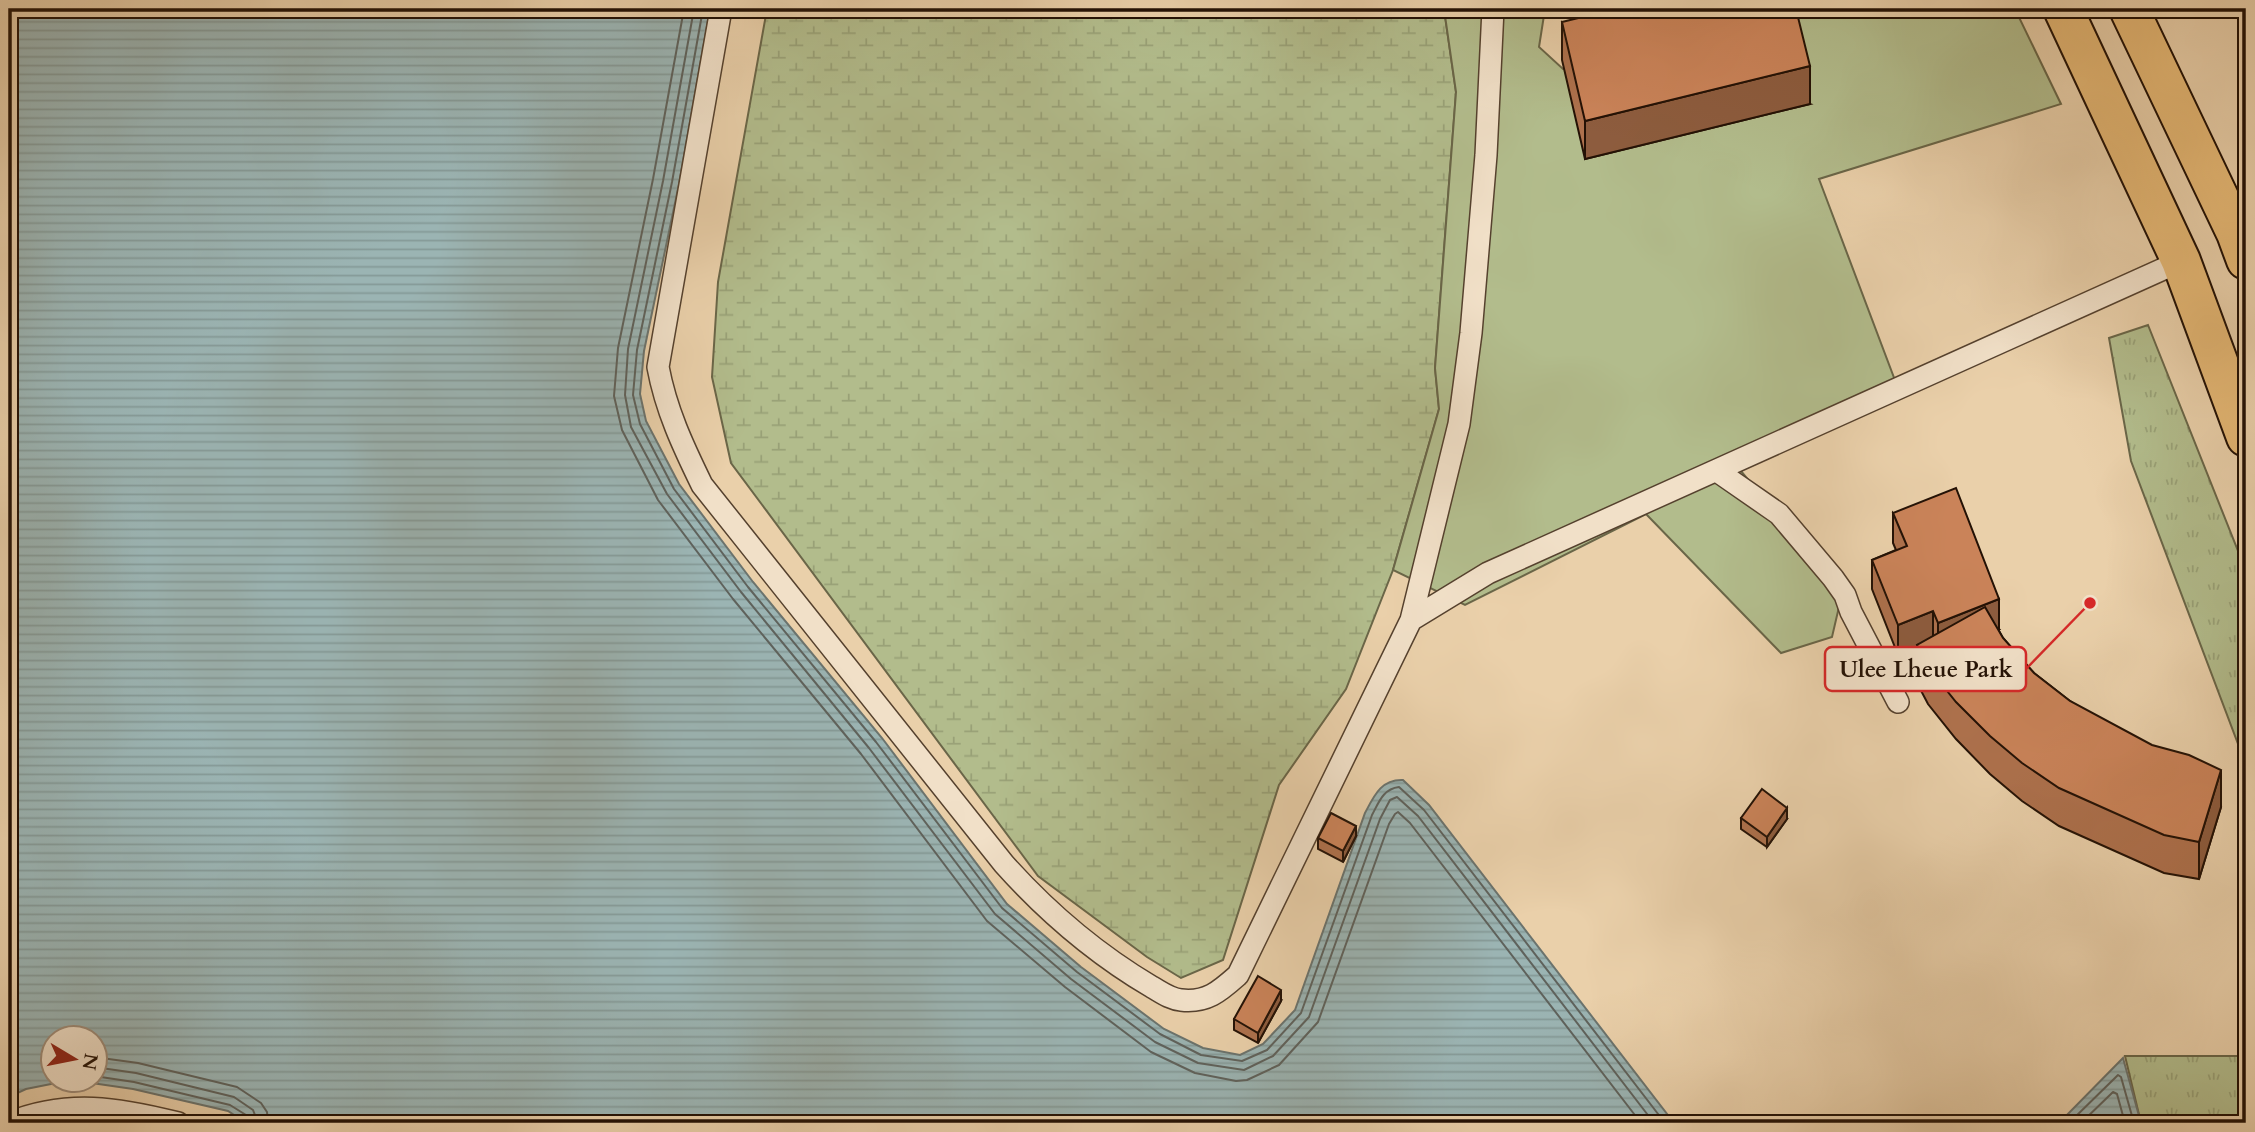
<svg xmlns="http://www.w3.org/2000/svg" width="2255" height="1132" viewBox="0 0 2255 1132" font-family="Cardo,serif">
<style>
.grass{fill:url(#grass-tufts);stroke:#6a6648;stroke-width:2}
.wetland{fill:url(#wetland-marsh);stroke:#6a6648;stroke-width:2}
.park{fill:#b2bc8c;stroke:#6a6648;stroke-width:2}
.water{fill:url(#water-rules);stroke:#6b736d;stroke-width:2;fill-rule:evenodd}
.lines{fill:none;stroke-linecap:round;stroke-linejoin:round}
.shore{stroke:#5f625c;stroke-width:2}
.service-casing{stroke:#55412e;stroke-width:24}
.trunk-casing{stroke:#231105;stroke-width:42}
.service{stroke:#f1e0c8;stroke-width:21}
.trunk{stroke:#e5b875;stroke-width:38}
.wall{fill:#ae714d;stroke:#231105;stroke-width:2}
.shaded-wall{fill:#8d5c3e;stroke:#231105;stroke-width:2}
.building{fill:#ca8359;stroke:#231105;stroke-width:2}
.leader{fill:none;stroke:#d62828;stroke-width:2.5}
.callout-dot{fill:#d62828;stroke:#f1e0c8;stroke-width:2.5}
.callout{fill:#f1e0c8;stroke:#d62828;stroke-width:2.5}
.callout-label{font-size:23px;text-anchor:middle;font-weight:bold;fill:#231105}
</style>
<defs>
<pattern id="grass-tufts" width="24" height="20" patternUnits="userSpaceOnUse" patternTransform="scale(1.75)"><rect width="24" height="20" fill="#b2bc8c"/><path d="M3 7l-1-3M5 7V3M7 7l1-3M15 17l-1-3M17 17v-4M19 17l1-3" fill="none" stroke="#99a177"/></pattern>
<pattern id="wetland-marsh" width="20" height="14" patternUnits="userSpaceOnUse" patternTransform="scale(1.75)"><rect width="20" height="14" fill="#b2bc8c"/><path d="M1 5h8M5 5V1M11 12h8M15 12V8" fill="none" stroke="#99a177"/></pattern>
<pattern id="water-rules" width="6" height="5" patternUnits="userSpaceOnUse" patternTransform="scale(1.75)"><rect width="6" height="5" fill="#9bb4b3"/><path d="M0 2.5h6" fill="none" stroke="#859a98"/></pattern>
</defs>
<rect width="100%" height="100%" fill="#ead0aa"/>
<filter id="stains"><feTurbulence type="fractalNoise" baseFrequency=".00286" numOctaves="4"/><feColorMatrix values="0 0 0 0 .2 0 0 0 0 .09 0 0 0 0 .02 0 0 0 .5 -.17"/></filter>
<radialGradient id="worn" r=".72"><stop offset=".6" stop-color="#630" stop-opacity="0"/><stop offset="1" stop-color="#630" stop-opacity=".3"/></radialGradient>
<!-- grass -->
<path class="grass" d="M2148,325l98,246v194l-115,-304 -22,-123z
M2125,1056h121v67h-105z"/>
<!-- wetland -->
<path class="wetland" d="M767,9h677l12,83 -21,276 4,41 -46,161 -47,119 -67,96 -56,175 -42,18 -34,-21 -109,-81 -307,-413 -19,-86 6,-95z"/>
<!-- park -->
<path class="park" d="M1444,9h101l-6,38 24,22 240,-60h212l46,95 -242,75 77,204 -160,82 106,129 -10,43 -51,16 -135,-139 -181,91 -72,-35 46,-161 -4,-41 21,-276z"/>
<!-- water -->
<path class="water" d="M9,9h701l-31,175 -35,167 -4,43 6,27 33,63 74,98 129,156 125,166 74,63 83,62 39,19 37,7 23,-11 32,-34 70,-197c9,-17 16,-34 38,-33l26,25 245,318h-1428l-18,-12 -95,-22 -62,-9 -45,9 -17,8zM52,1038h42v42h-42z
M2123,1058l18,65h-82z"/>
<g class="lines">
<!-- shore -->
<path class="shore" d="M684,9l-31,170 -35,169 -4,48 8,34 36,70 75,99 128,155 126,167 78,66 86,65 44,21 41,8 11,-1 32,-15 39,-43 71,-198 6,-10 3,-2 12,11 231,300
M694,9l-31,172 -35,168 -3,46 6,32 36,67 74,98 128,156 126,166 76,65 84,63 43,21 46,7 29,-14 36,-39 71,-198 10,-19 7,-3 21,19 236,307
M703,9l-31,173 -35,168 -4,45 7,29 34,65 74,98 128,155 126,166 75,64 83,62 41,21 41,6 25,-11 34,-37 71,-198c7,-13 11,-26 27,-28l25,23 241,313
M94,1057l44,6 99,24 24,16 6,9 1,11
M94,1067l42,6 98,24 19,13 5,13
M94,1076l40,6 96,23 16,10 3,8
M2069,1123l49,-48 3,2 13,46
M2081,1123l32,-31 4,2 8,29"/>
<!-- service casing -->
<g class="service-casing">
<path id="service" d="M721,9l-63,358c8,43 25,79 44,118l302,379c43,48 92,90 148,123 9,5 18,12 29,13 26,3 39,-9 57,-25l173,-355 77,-47 693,-312
M1717,471l62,43 54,64 12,17 6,17 47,90
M1411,620l48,-196 12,-91 15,-178 7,-146
M9,1123c58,-24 110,-15 169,0"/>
</g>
<!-- trunk casing -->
<g class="trunk-casing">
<path id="trunk" d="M2063,9l118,252 65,176
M2129,9l107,224 10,27"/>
</g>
<!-- service -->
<use href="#service" class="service"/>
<!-- trunk -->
<use href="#trunk" class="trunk"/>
</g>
<!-- wall -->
<path class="wall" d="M1562,22l248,82 -225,55 -23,-99z
M1893,513l106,116h-1l5,9 31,35 36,28 151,106 -22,72 -35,-6 -105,-47 -37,-25 -32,-27 -34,-35 -28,-35 -11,-21v-36l-19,8 -26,-66v-29l24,-10 -3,-7z
M1741,818l46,1 -20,28 -26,-18z
M1356,836l-13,26 -25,-13v-11z
M1281,1001l-23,42 -24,-13v-11z"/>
<!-- shaded-wall -->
<path class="shaded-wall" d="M1810,66v38l-225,55v-38z
M1999,599v30l-61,24v-30z
M1933,611v30l-16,4v2l-19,8v-30z
M2221,770v37l-22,72v-37z
M1787,808v11l-20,28v-10z
M1356,826v10l-13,26v-11z
M1281,990v11l-23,42v-10z"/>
<!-- building -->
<path class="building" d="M1615,9h181l14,57 -225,55 -23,-99z
M1956,488l43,111 -61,24 -5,-12 -35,14 -26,-65 35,-14 -14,-33z
M1985,607l18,31 31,35 36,28 82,44 37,10 32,15 -22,72 -35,-7 -105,-47 -37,-25 -32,-27 -34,-34 -28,-35 -11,-22z
M1762,789l25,19 -20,29 -26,-19z
M1331,813l25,13 -13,25 -25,-13z
M1258,976l23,14 -23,43 -24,-14z"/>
<!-- callouts -->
<path class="leader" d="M2090 603L2026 669"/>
<circle class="callout-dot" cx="2090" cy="603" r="7"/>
<rect class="callout" x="1825" y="647" width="201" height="44" rx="7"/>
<g class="callout-label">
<text x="1926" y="677">Ulee Lheue Park</text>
</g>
<!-- margin -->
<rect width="2255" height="1132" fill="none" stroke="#ead0aa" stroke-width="35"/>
<rect x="10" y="10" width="2234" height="1111" fill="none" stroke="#231105" stroke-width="3.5"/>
<rect x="18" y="18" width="2220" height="1097" fill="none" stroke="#231105" stroke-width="2"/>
<!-- north arrow -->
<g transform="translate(74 1059) rotate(100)"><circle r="33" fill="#f1e0c8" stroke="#9f8d7a" stroke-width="2"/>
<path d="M0-5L12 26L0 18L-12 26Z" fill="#8f2418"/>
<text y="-10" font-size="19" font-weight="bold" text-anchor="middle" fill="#231105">N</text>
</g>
<rect width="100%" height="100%" filter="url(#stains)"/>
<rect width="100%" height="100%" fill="url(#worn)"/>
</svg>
